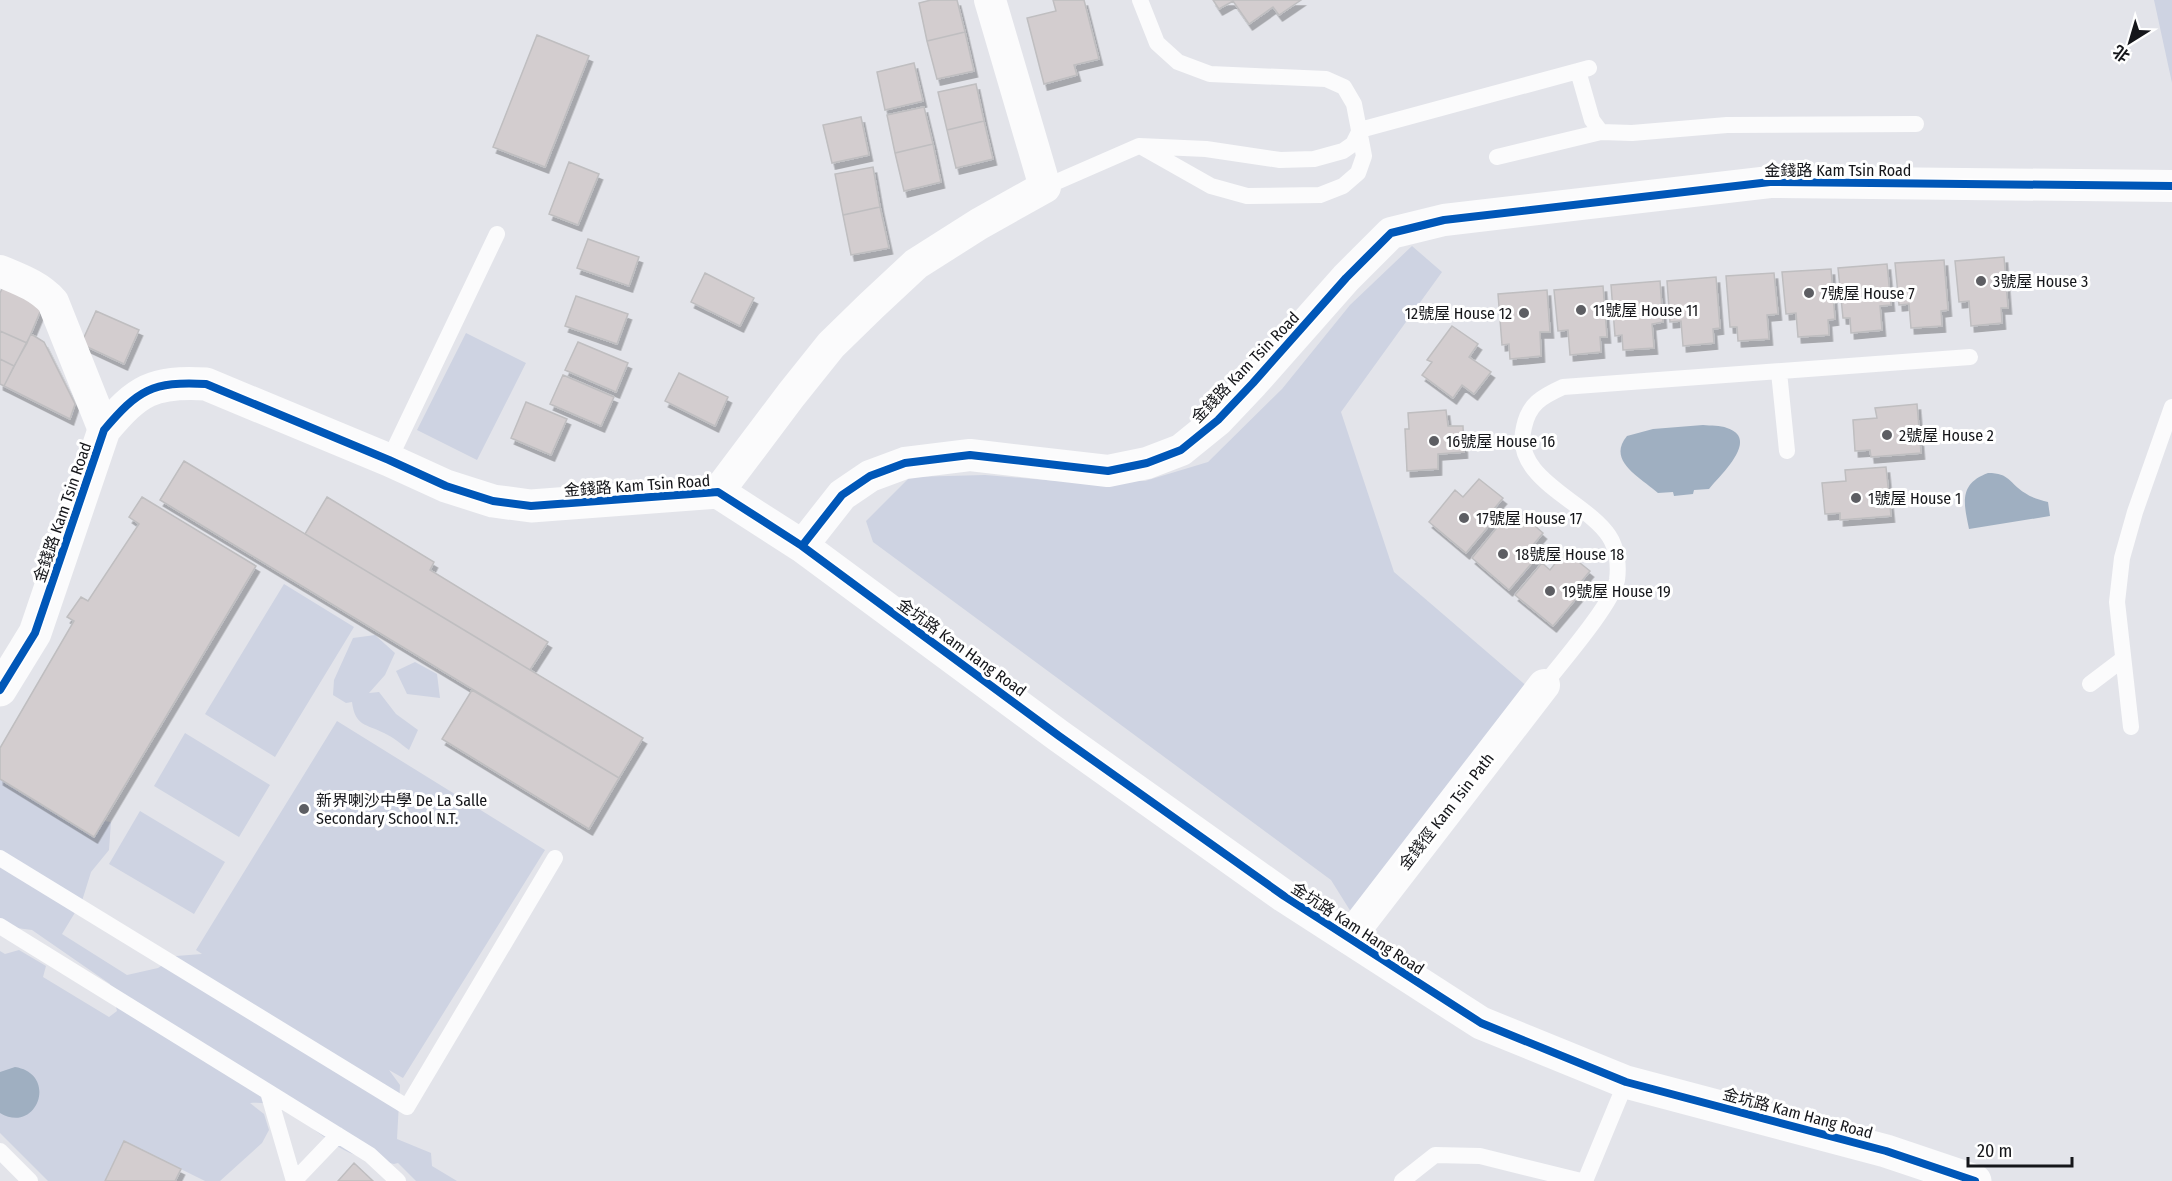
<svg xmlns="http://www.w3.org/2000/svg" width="2172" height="1181" viewBox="0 0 2172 1181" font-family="'Fira Sans Condensed','Noto Sans SC',sans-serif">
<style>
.green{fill:#ced3e2}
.water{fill:#9fafc1}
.building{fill:#d3cdcf;stroke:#bfbec0;stroke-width:1.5;filter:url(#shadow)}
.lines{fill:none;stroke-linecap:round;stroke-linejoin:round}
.service{stroke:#fbfbfc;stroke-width:16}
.minor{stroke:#fbfbfc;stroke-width:32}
.tertiary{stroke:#fbfbfc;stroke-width:33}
.cycleway-casing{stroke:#fff;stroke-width:11}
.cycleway{stroke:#0057b8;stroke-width:8}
.poi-dot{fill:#5d5e63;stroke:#fff;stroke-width:2}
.labels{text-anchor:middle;stroke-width:6;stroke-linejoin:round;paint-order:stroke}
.street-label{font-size:16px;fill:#15161a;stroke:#fff}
.poi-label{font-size:16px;fill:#15161a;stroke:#fff;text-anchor:start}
</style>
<defs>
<filter id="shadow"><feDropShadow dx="3.5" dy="6" stdDeviation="0" flood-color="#0004"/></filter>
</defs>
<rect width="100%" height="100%" fill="#e3e4ea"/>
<!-- green -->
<path class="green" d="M2154,0h18v83z
M1412,246l30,26 -101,140 53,160 136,117 -179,223 -20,-32 -458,-338 -7,-21 44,-44 75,-2 72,6h88l63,-19 74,-73 68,-84z
M466,333l60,30 -49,97 -60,-30z
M284,584l70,43 -79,130 -70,-43z
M375,635l20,18 -10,22 -16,18 10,-1 17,22 22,16 -9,20c-8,-6 -16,-13 -25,-17 -18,-9 -29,-7 -32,-31l-6,1 -13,-8 1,-15 19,-42z
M415,662l22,12 3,24 -33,-4 -11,-23z
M337,721l208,129 -142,228 -14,-8 11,15 -3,54 34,14 1,13 25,15h-41l-18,-18 -4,1c-16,-4 -36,-6 -50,-14 -30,-16 -56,-51 -94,-47l14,11 5,16 -7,13 -42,38h-15l-81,-40 -18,40h-58l-48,-48v-182l5,3 14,-4 27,16 -3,11 66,40 8,-6 -7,-27 -78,-54 -23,-3 -9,-8v-147l83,46 28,4 -2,28 -18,22 -9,29 -20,33 65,41 31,-7 18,-12 26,-2 -6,-4z
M185,733l85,52 -31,52 -85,-51z
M140,811l85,51 -31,52 -85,-50z"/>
<!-- water -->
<path class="water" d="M1703,425c8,1 17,0 24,3 34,11 -8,48 -18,61l-15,1 -1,4 -19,2 -1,-4 -15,1c-17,-15 -52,-32 -31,-57l26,-7z
M1988,473c22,0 21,10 37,20 7,5 15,7 23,9l2,14 -81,13c-5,-25 -11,-45 19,-56z
M15,1067c44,7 22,68 -15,46v-41z"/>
<!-- building -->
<path class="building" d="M931,0h26l8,32 -38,9 -8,-38z
M1053,0h31l15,59 -25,6 3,10 -33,9 -17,-66 29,-7z
M1213,0h88l-22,15 -6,-8 -24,17 -16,-23 -14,8z
M965,32l9,39 -37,8 -10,-38z
M537,35l52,21 -44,111 -52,-20z
M914,63l9,38 -38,9 -8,-38z
M976,84l8,37 -37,9 -9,-38z
M924,107l9,37 -38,9 -8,-38z
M861,117l8,38 -37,8 -9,-38z
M984,121l9,38 -37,9 -9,-38z
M933,144l8,38 -37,9 -9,-38z
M569,162l30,12 -21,51 -29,-11z
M873,167l7,40 -37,8 -8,-41z
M880,207l9,41 -38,7 -8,-40z
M588,239l51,18 -10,29 -52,-18z
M2004,257l4,51h-7l1,15 -31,3 -2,-25 -10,1 -4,-41z
M1944,260l4,50 -7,1 1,15 -31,2 -2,-24 -10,1 -4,-42z
M1887,264l4,41 -11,1 2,24 -31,3 -1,-15h-7l-5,-50z
M1831,269l4,50 -7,1 1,15 -31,2 -2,-24 -10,1 -4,-42z
M705,273l49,25 -14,28 -49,-24z
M1774,273l4,41 -11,1 2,24 -31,2 -1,-14h-7l-4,-51z
M1716,277l4,51 -7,1 1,14 -31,3 -2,-25 -11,1 -3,-41z
M1660,281l3,41 -11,2 2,24 -31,2 -1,-15 -7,1 -4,-51z
M1603,286l4,51h-7l1,15 -31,3 -2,-25 -10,1 -4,-41z
M3,287l40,18 -16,38 -27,-12v-38z
M1547,290l3,42h-10l1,24 -31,3 -1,-15 -7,1 -4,-51z
M576,296l52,18 -11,30 -52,-18z
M96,311l43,19 -15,34 -43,-20z
M1452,326l26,18 -9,13 22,15 -17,22 -12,-9 -9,13 -31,-23 10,-13 -5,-2z
M0,331l27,12 -13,23 -14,-7z
M31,334l13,8 31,62 -5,15 -66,-33z
M578,342l50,21 -12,29 -51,-22z
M0,359l14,7 -10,20 -4,-2z
M679,373l49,24 -13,29 -50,-25z
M563,375l51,22 -13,29 -51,-22z
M526,402l41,17 -16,36 -40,-17z
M1917,404l4,49 -50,4 -1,-7 -15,1 -2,-31 24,-2 -2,-10z
M1446,410l2,16h15l1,26 -26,2v15l-31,2 -2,-42h4l-1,-16z
M184,461l459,277 -24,40 -459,-278z
M1886,467l5,49 -51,4v-7l-15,1 -3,-31 24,-2 -1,-11z
M1479,479l24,19 -10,12 5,5 -32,38 -37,-31 26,-32 8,7z
M142,497l114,69 -162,271 -94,-58v-31l74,-127 -7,-4 14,-20 7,4 51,-77 -10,-7z
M327,497l107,65 -4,8 118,72 -18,28 -225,-136z
M1519,512l24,21 -15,18 8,7 -27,32 -37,-32 32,-39 6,5z
M1565,551l25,20 -10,12 6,4 -33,39 -38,-31 27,-32 8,7z
M472,690l147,88 -30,51 -147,-90z
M124,1141l57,28 -6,12h-70z
M354,1163l19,18h-35z
M354,1163l19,18h-35z"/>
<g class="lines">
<!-- service -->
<path class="service" d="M1140,0l17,43 21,19 32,12 116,5 18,8 10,17 10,52 -6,17 -15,13 -23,9 -73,1 -36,-10 -69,-39
M1578,71l14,49 9,12 31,1 95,-8 189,-1
M1497,157l104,-25
M1045,187l94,-41 67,3 74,11 34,-1 29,-8 10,-7 7,-14 229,-62
M1779,372l8,79
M389,460l108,-226
M2090,684l33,-25
M1544,685c17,-22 69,-82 73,-105 2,-14 0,-32 -8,-44 -24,-36 -98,-57 -85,-109 5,-23 17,-30 39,-40l407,-30
M2131,727l-14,-125 5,-44 13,-46 37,-105
M0,858l407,249 148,-249
M0,926l370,229 28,26
M268,1092l26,89
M0,1151l30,30
M294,1181l44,-46
M1402,1181l33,-26 45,1 101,25
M1585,1181l41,-99"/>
<!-- minor -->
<path class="minor" d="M0,271c19,8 39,15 53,31l51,128
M718,492l73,-97 40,-50 40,-39 45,-42 63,-40 66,-37 -55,-187
M802,546l40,-51 28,-19 35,-13 65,-8 138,16 39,-8 34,-13 37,-30 35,-37 93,-105 45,-45 53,-13 326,-38 402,4
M1349,938l195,-253"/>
<!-- tertiary -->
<path class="tertiary" d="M0,690l35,-57 69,-203c34,-40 48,-49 102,-46l183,76 57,26 47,15 38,5 187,-14 84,54 257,190 225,160 197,127 145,59 260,69 89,30"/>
<!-- cycleway casing -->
<g class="cycleway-casing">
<path id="cycleway" d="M802,546l40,-51 28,-19 35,-13 65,-8 138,16 39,-8 34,-13 37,-30 35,-37 93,-105 45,-45 53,-13 326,-38 402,4
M0,690l35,-57 69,-203c34,-40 48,-49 102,-46l183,76 57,26 47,15 38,5 187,-14 84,54 257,190 225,160 197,127 145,59 260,69 89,30"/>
</g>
<!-- cycleway -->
<use href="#cycleway" class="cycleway"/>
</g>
<!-- markers -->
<g class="poi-dot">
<circle cx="1981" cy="281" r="6"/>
<circle cx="1809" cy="293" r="6"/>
<circle cx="1581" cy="310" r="6"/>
<circle cx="1524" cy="313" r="6"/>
<circle cx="1887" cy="435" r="6"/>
<circle cx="1434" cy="441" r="6"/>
<circle cx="1856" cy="498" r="6"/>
<circle cx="1464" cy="518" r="6"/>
<circle cx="1503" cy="554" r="6"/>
<circle cx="1550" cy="591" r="6"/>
<circle cx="304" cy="809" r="6"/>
</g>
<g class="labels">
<!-- street labels -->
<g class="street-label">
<text x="1838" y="176">金錢路 Kam Tsin Road</text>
<text transform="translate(1245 367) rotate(-46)" y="6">金錢路 Kam Tsin Road</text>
<text transform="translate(637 485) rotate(-4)" y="6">金錢路 Kam Tsin Road</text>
<text transform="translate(62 512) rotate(-71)" y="6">金錢路 Kam Tsin Road</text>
<text transform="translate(962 647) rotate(36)" y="6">金坑路 Kam Hang Road</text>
<text transform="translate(1446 811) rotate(-52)" y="6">金錢徑 Kam Tsin Path</text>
<text transform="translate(1358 928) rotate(33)" y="6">金坑路 Kam Hang Road</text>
<text transform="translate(1798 1113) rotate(15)" y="6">金坑路 Kam Hang Road</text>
</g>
<!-- poi labels -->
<g class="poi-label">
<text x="1993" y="287">3號屋 House 3</text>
<text x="1821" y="299">7號屋 House 7</text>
<text x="1593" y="316">11號屋 House 11</text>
<text x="1512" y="319" text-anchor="end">12號屋 House 12</text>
<text x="1899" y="441">2號屋 House 2</text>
<text x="1446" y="447">16號屋 House 16</text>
<text x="1868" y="504">1號屋 House 1</text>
<text x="1476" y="524">17號屋 House 17</text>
<text x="1515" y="560">18號屋 House 18</text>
<text x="1562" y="597">19號屋 House 19</text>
<text x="316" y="806">新界喇沙中學 De La Salle<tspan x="316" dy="18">Secondary School N.T.</tspan></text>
</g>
</g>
<!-- north arrow -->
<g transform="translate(2130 42) rotate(217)" stroke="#ffffff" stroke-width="4.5" paint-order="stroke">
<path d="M0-4.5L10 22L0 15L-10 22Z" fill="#15161a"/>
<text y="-9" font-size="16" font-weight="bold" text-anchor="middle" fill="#15161a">北</text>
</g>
<!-- scale -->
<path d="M1968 1157v9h104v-9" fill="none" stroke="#15161a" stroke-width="3"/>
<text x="1977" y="1157" font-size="18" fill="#15161a" stroke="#ffffff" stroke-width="4.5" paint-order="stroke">20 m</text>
</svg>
